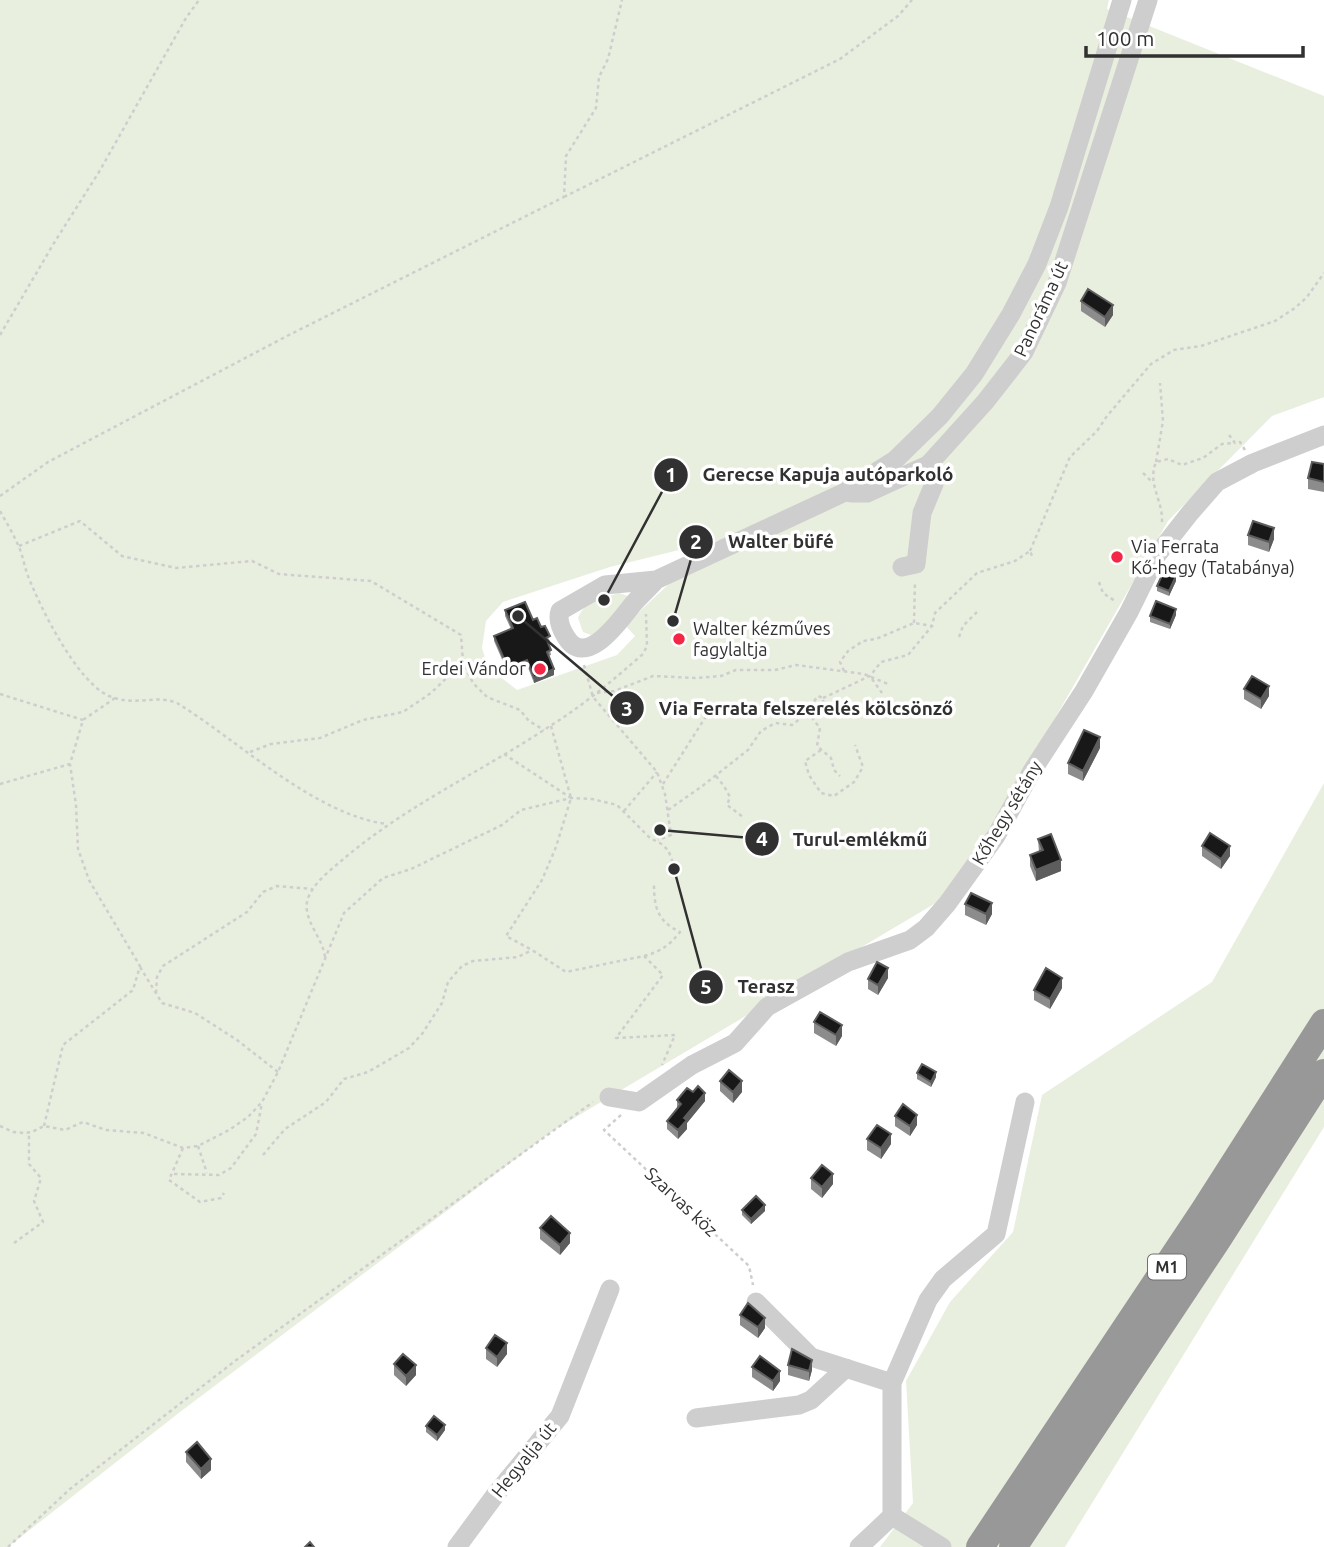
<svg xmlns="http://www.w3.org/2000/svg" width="1324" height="1547" viewBox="0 0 1324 1547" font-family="Ubuntu,sans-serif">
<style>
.green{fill:#e9efdf;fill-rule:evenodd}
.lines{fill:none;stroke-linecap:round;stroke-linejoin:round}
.path{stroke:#cecece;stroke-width:2.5;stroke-dasharray:3.5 3.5;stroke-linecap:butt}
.minor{stroke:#cecece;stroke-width:19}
.highway{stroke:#989898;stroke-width:28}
.wall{fill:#8c8c8c}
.shaded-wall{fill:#5d5d5d}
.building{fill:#181818;stroke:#5d5d5d;stroke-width:2}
.poi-dot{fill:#f52746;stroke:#fff;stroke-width:2.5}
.labels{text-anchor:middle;stroke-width:7;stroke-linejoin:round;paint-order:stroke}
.shield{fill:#fff;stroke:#6f6f6f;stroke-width:2}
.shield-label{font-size:16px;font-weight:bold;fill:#313131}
.street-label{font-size:18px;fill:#313131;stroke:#fff}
.poi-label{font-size:18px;fill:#313131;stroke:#fff;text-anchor:start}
.leader{fill:none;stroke:#313131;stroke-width:2.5}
.callout-dot{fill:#313131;stroke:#fff;stroke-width:2.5}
.mark-label{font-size:21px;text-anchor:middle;font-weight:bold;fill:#fff}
.callout-label{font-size:19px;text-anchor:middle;font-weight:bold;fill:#313131;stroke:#fff;stroke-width:7;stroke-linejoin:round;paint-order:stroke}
</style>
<rect width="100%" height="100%" fill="#fff"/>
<!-- green -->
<path class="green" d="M0,0h1109l-2,9 217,87v301l-52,19 -104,105 -212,370 -402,239 -374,282 -172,135h-8zM720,540l-49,42 -46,43 10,11 -18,19 -100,35 -29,-23 -6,-19 4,-27 17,-19 107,-35z
M619,593l9,3 -24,33 -13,6 -8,-3 -5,-14c6,-17 25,-20 41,-25z
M1324,783v344l-259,420h-185l33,-44 -7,-122 44,-79 63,-70 29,-137 170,-113z"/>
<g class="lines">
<!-- path -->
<path class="path" d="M564,197l276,-138 58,-43 14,-16
M0,335l54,-92 45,-71 87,-154 13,-18
M1229,435l6,8 5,-1 5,8
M1156,462l7,-41 -3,-38
M1143,473l9,9
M0,496l48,-34 239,-126 277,-139 2,-41 30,-48 3,-31 9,-18 14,-59
M0,511c6,11 13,22 18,34 5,10 6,21 10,31 12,31 49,106 81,120 26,11 46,-2 68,7 62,38 138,112 210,121
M1162,522c1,-22 -15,-38 -6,-60l12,-3 14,6 21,-7 19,-14 13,-1
M19,546l61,-25 42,35 54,12 76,-7 27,13 92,7 90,54 2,27 10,21 14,14 33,13 9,11 15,9
M1030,551l40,-94 27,-26 10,-15 44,-52 23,-14 27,-4 74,-25 20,-13 12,-11 17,-24
M1099,582l4,11 12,8
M914,623l1,-42
M959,637l4,-11 16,-16
M584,665l9,32 64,75 8,22 6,41 -13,5
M844,671l-4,-9 8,-11 15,-10 13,-2 38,-16 18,3 3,-13 42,-40 38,-12 15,-10 2,5
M872,679l10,14
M597,693l17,-2 39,-15 43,2 25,-2 15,-6h39l21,-5 68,9 24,10
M0,694l83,26
M823,698l47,-22 11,-14 27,-7 24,-29 1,3
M551,726l20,72 -15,49 -14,33 -36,56 26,14 34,22 78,-16 19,19 -47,63 59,-3 -13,30
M821,750l-16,11 4,14 12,18 13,3 20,-14 9,-15 -8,-22
M250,752l21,-8 49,-6 43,-18 40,-8 28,-19 32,-31
M504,754l67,44
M716,776l8,10 6,11 -3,8 16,12
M0,784l70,-20 13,-44 32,-22
M663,784l47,-74
M668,810l33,-23 47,-37 13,-19 14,-8 17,2 9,-7 17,-22 5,2v7l-11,13 8,10 -3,18 14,12 3,12 6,6
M624,811l33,-39
M644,956c16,-4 26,-11 36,-24 -23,-11 -26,-25 -26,-49
M325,957c-2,-20 -24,-38 -17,-59 6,-15 20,-26 32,-36 63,-55 141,-90 210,-136 34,-21 63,-46 93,-72l4,-8 -1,-32
M140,967l22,36 33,10 42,27 41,32
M156,993l1,-16 6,-11 84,-54 16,-20 14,-6 35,3
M621,1115l-17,15 145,136 4,19
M0,1126l13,6 11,1 8,-1 12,-6 21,4 18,-8 23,8 38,3 39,15 15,-2 31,-16 19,-13 14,-15 16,-30 66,-159 39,-35 28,-9 91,-44 19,-15 50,-12 21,1 25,6 34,34c15,5 20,13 23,30
M44,1126l19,-81 70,-55 7,-24 -51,-86 -11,-31 -2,-44 -6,-41
M198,1146l9,27
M183,1148l-14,32 31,22 21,-4 3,-5
M263,1155l22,-26 41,-27 18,-23 24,-7 41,-24 13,-14 20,-31 6,-21 14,-16 11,-5 45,-4 14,-7
M174,1174l45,1 12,-7 25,-34 6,-31
M14,1243l29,-21 -9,-21 7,-23 -12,-14v-32
M8,1547l62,-58 165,-128 358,-259"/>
<!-- minor -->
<path class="minor" d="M851,493h16l61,-28 57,-63 39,-50 33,-69 91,-283
M902,567l14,-3 6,-51 12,-29 -6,-19
M656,580c-7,8 -16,16 -23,24 -13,16 -47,66 -67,33 -5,-8 -9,-17 -6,-26l45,-26 51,-5 187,-87 52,-33 45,-44 34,-42 37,-60 26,-50 22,-57 63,-207
M609,1097l30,5 53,-37 43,-22 32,-36 81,-45 62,-22 16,-12 21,-24 49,-68 36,-65 52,-80 45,-79 28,-57 33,-42 27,-31 36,-19 71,-28
M756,1302l55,55 81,26v133
M892,1383l36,-83 15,-21 53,-45 29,-132
M696,1418l103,-13 12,-5 35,-32
M892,1516l50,31
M457,1547l39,-53 64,-78 50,-127
M859,1547l33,-31"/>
<!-- highway -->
<path class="highway" d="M980,1547l224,-336 120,-188
M1013,1547l204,-307 107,-167"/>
</g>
<!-- wall -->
<path class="wall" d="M1081,301l32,14 -8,12 -24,-16z
M1324,464v28l-16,-3v-11z
M1248,535l26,4 -5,13 -21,-7z
M1176,581l-7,15 -12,-5v-5z
M505,610l28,10 8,7 9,14 -2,1 3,13 -3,1 6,19 -20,8 -7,-18 -19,8 -14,-32v-5l17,-7 -6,-13z
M1176,615l-6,14 -20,-7v-6z
M1244,689l25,7 -8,13 -17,-10z
M1100,748l-17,33 -15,-7v-11z
M1038,839l23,32 -25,10 -6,-15v-11l9,-3z
M1202,846l28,10 -9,13 -19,-13z
M965,904l27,10 -6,11 -21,-10z
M888,978l-10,17 -10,-6v-10z
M1062,988l-12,21 -16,-9v-10z
M814,1022l28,14 -6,10 -22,-13z
M917,1073l19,4 -5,10 -14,-8z
M720,1081l22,11 -9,11 -13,-12z
M677,1100l28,1 -18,22v6l-9,10 -11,-10v-8l10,-12z
M895,1116l22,9 -7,11 -15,-10z
M867,1139l24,5 -10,15 -14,-9z
M811,1178l22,6 -11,14 -11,-9z
M742,1210l23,1 -14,13 -9,-9z
M540,1228l30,15 -10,12 -20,-16z
M740,1315l25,13 -7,10 -18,-13z
M486,1348l21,6 -10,13 -11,-8z
M394,1364l22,11 -10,11 -12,-11z
M788,1365l24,5 -3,11 -21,-6z
M752,1367l28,14 -7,10 -21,-14z
M426,1426l19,4 -8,11 -11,-9z
M186,1452l25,18 -10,9 -15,-17z"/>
<!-- shaded-wall -->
<path class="shaded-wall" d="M1113,305v10l-8,12v-10z
M1274,528v11l-5,13v-10z
M1176,576v5l-7,15v-5z
M1176,609v6l-6,14v-5z
M527,660v5l-19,8v-5z
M554,669v6l-20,8v-5z
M1269,686v10l-8,13v-10z
M1100,737v11l-17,33v-10z
M1230,846v10l-9,13v-10z
M1061,860v11l-25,10v-11z
M992,903v11l-6,11v-11z
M888,968v10l-10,17v-10z
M1062,978v10l-12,21v-10z
M842,1025v11l-6,10v-11z
M936,1072v5l-5,10v-5z
M742,1081v11l-9,11v-11z
M705,1093v8l-18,22v6l-9,10v-9l6,-12z
M917,1115v10l-7,11v-10z
M891,1134v10l-10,15v-11z
M833,1174v10l-11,14v-11z
M765,1205v6l-14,13v-5z
M570,1233v10l-10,12v-10z
M765,1318v10l-7,10v-11z
M507,1343v11l-10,13v-10z
M812,1360v10l-3,11v-10z
M416,1365v10l-10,11v-10z
M780,1371v10l-7,10v-10z
M445,1425v5l-8,11v-6z
M211,1459v11l-10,9v-10z"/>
<!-- building -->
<path class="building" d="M1088,289l25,16 -8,12 -24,-16z
M1312,462l12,2v18l-16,-4z
M1253,521l21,7 -5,14 -21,-7z
M1164,571l12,5 -7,15 -12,-5z
M1156,601l20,8 -6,15 -20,-8z
M525,602l8,18 4,-2 4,9 4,-1 5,10 -4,2 5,12 -4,2 7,17 -20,9 -7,-18 -19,8 -14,-32 19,-8 -8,-18z
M1252,676l17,10 -8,13 -17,-10z
M1084,730l16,7 -17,34 -15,-8z
M1210,833l20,13 -9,13 -19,-13z
M1051,834l10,26 -25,10 -6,-15 13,-5 -5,-11z
M971,893l21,10 -6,11 -21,-10z
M877,962l11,6 -10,17 -10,-6z
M1046,968l16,10 -12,21 -16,-9z
M820,1012l22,13 -6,10 -22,-13z
M922,1064l14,8 -5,10 -14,-9z
M729,1070l13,11 -9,11 -13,-11z
M698,1086l7,7 -21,25 3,2 -9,10 -11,-9 14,-17 -4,-4 10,-12 6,4z
M903,1104l14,11 -7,11 -15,-10z
M877,1125l14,9 -10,14 -14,-9z
M822,1165l11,9 -11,13 -11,-9z
M756,1196l9,9 -14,14 -9,-9z
M551,1216l19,17 -10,12 -20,-17z
M748,1303l17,15 -7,9 -18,-12z
M495,1335l12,8 -10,14 -11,-9z
M792,1349l20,11 -3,11 -21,-6z
M403,1354l13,11 -10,11 -12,-12z
M760,1356l20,15 -7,10 -21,-14z
M434,1416l11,9 -8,10 -11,-9z
M197,1442l14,17 -10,10 -15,-17z
M310,1542l4,5h-9z"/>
<!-- markers -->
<g class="poi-dot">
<circle cx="1117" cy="557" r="7"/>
<circle cx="679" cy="639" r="7"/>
<circle cx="540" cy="669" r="7"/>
</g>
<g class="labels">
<!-- shield labels -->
<rect class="shield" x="1148" y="1254.5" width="38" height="25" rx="5"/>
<g class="shield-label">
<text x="1167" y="1273">M1</text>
</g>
<!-- street labels -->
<g class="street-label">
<text transform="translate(1041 309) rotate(-65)" y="6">Panoráma út</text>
<text transform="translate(1007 813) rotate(-59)" y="6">Kőhegy sétány</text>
<text transform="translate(681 1202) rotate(43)" y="6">Szarvas köz</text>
<text transform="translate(524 1460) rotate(-51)" y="6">Hegyalja út</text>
</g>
<!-- poi labels -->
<g class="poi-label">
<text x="1131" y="553">Via Ferrata<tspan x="1131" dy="21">Kő-hegy (Tatabánya)</tspan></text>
<text x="693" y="635">Walter kézműves<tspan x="693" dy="21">fagylaltja</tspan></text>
<text x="526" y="675" text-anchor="end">Erdei Vándor</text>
</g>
</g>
<!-- callouts -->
<path class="leader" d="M604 600L671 475M673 621L696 542M518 616L627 708M660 830L762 839M674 869L706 987"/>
<g class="callout-dot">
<circle cx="604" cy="600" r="7"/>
<circle cx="673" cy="621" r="7"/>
<circle cx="518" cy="616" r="7"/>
<circle cx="660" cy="830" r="7"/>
<circle cx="674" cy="869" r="7"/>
<circle cx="671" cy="475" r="18"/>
<circle cx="696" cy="542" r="18"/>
<circle cx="627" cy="708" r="18"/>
<circle cx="762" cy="839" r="18"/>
<circle cx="706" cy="987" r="18"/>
</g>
<g class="mark-label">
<text x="671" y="482">1</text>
<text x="696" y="549">2</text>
<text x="627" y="716">3</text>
<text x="762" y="846">4</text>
<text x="706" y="994">5</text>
</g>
<g class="callout-label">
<text x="828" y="481">Gerecse Kapuja autóparkoló</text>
<text x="781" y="548">Walter büfé</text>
<text x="806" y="715">Via Ferrata felszerelés kölcsönző</text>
<text x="860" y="846">Turul-emlékmű</text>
<text x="766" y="993">Terasz</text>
</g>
<!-- scale -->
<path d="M1086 46v10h217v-10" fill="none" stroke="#313131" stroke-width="3.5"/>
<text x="1096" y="46" font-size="21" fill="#313131" stroke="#ffffff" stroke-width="5" paint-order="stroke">100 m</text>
</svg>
